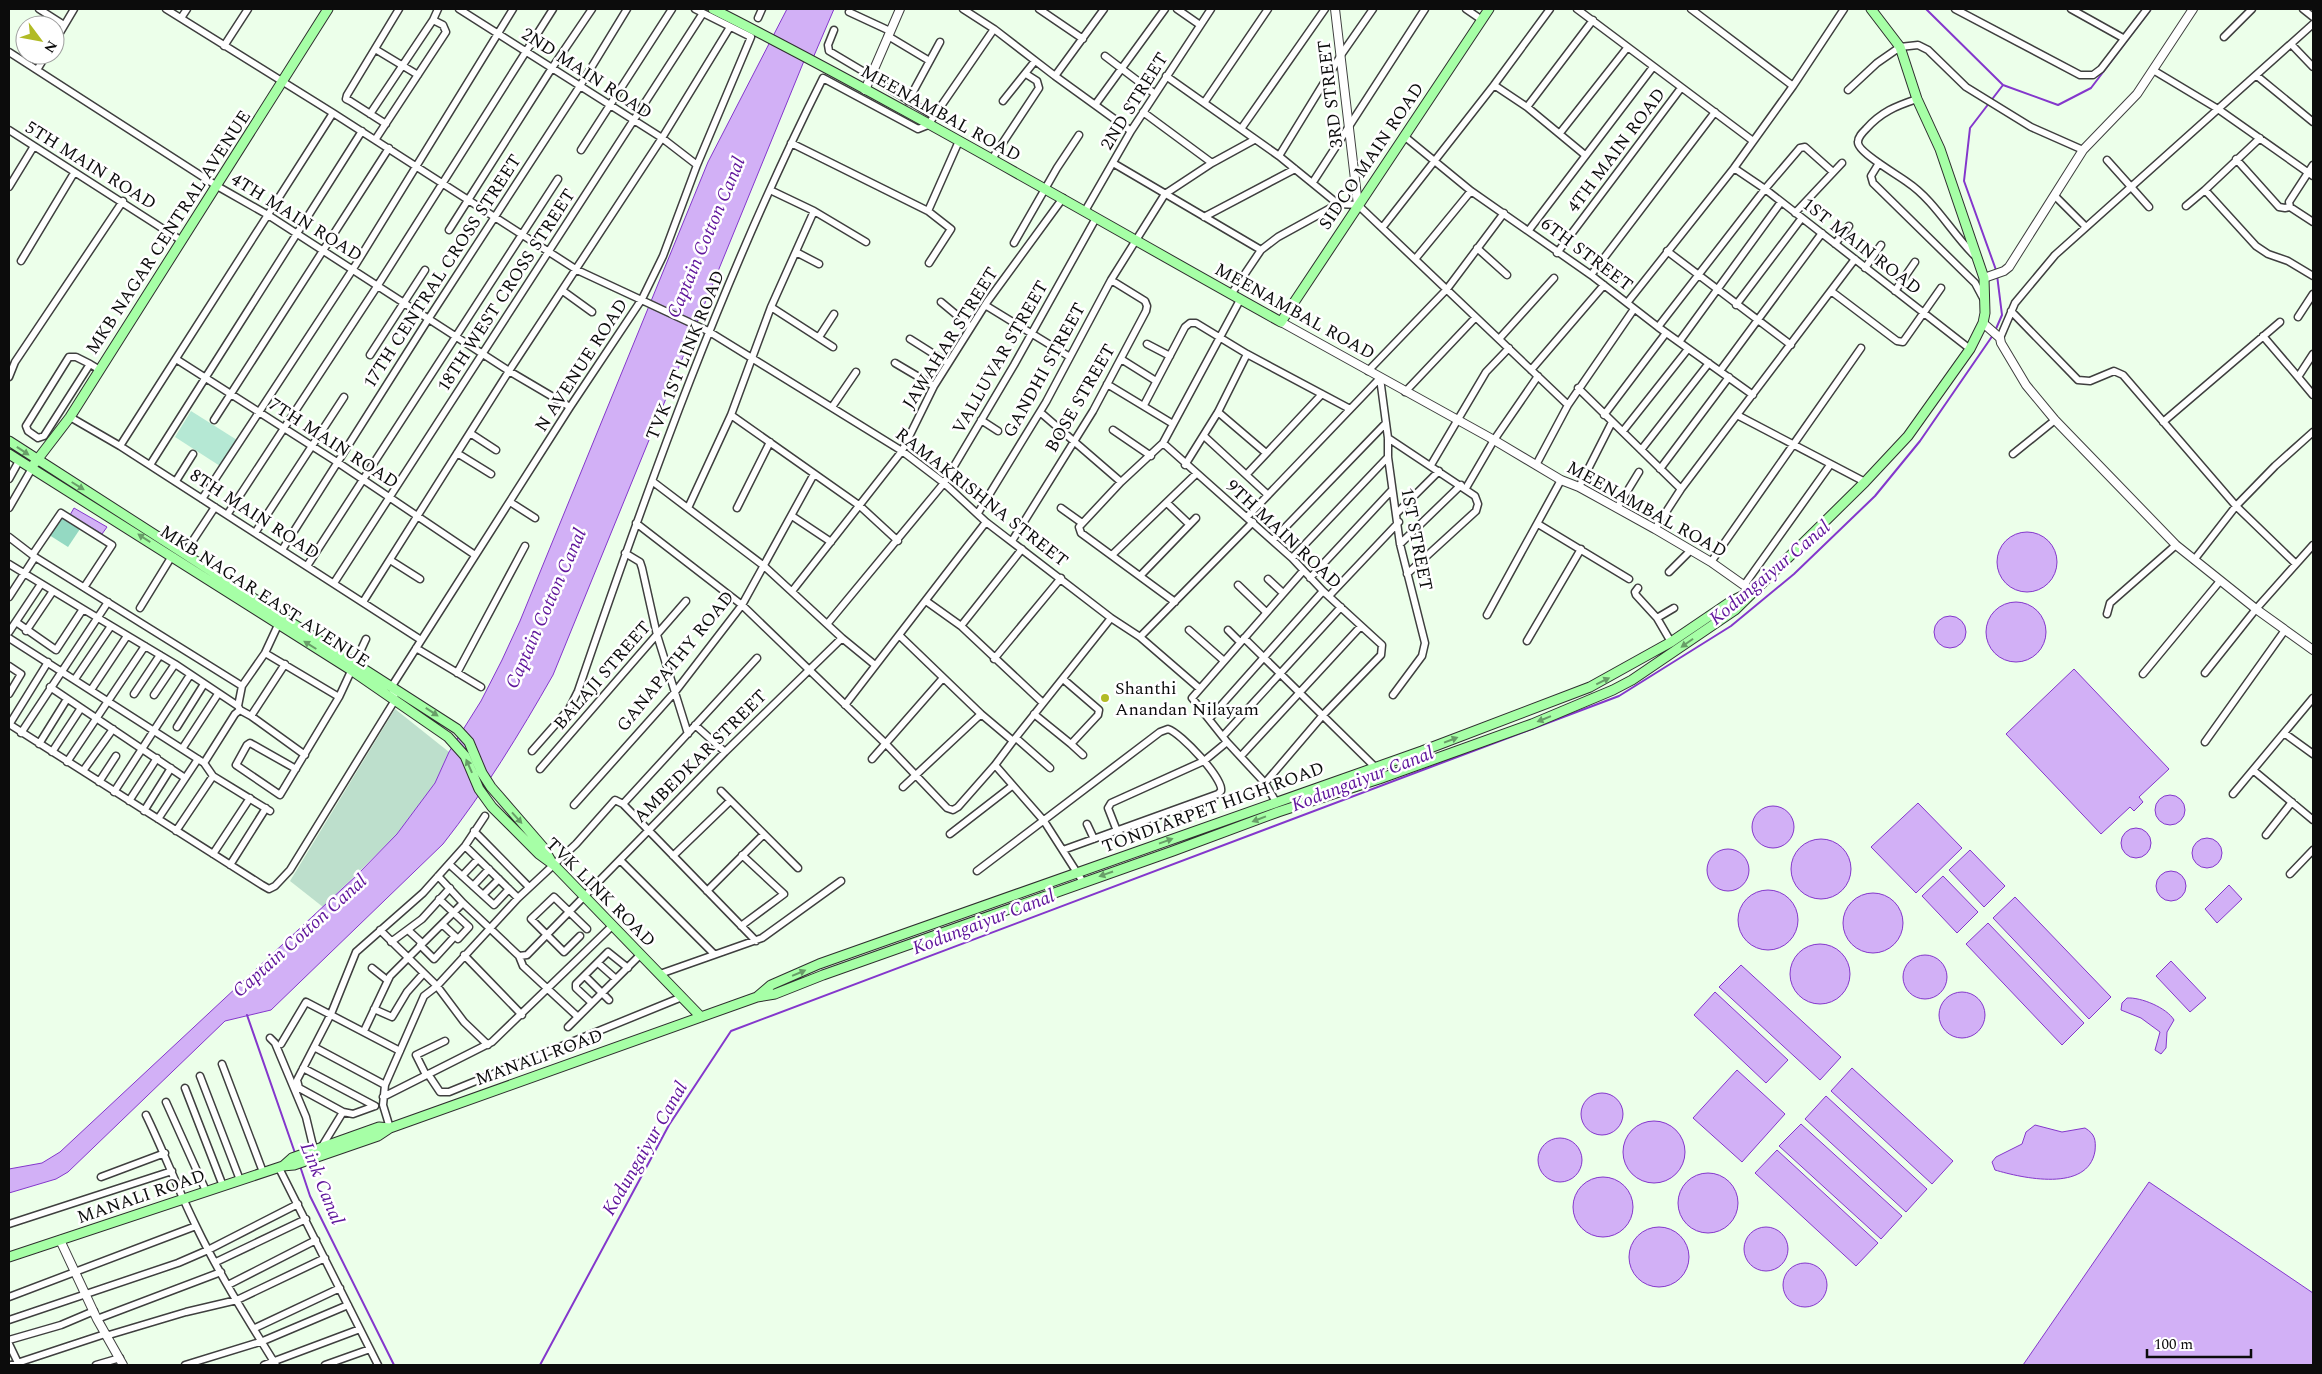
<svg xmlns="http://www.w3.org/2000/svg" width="2322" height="1374" viewBox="0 0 2322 1374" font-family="Spectral,serif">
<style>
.green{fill:#b5e8d4}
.forest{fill:#94d9c2}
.cemetery{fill:#bddfcc}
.water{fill:#d2b0f6;stroke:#8437cc}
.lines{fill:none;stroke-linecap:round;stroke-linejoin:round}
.stream{stroke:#8437cc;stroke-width:2}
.minor-casing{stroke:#3f3f3f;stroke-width:9}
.tertiary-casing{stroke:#3f3f3f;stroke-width:10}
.secondary-casing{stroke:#2e2e2e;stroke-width:11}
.minor{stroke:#fff;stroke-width:6}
.tertiary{stroke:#fff;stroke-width:8}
.secondary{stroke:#a6ffa6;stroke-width:9}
.oneway{fill:#689e68}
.poi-dot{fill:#b1bb25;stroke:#fff;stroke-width:2}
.labels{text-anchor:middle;stroke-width:5;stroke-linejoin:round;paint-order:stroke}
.street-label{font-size:18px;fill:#0c0c0c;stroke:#fff}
.poi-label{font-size:18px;fill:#0c0c0c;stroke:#fff;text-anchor:start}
.water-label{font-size:19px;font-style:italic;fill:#60169c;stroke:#fff}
</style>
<rect width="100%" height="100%" fill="#ecffea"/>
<!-- green -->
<path class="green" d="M191,411l46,29 -17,26 -45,-29z"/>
<!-- forest -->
<path class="forest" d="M59,512l23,14 -14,21 -22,-14z"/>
<!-- cemetery -->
<path class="cemetery" d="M395,709l54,43 -14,31 -38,51 -74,73 -33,-26z"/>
<!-- water -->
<path class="water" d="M787,9h47l-21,49 -7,-2 -253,619c-33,58 -69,117 -110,169l-172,166 -46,11 -157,151 -12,7 -47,14v-24l33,-6 18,-11 297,-277 40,-41 38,-51 14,-31 32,-51 21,-41 18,-39 188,-459z
M74,508l33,19 -5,7 -32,-19z
M1997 562a30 30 0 1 1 60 0a30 30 0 1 1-60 0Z
M1986 632a30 30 0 1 1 60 0a30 30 0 1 1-60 0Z
M1934 632a16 16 0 1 1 32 0a16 16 0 1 1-32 0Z
M2074,669l95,100 -30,28 4,5 -9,9 -4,-4 -29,27 -95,-100z
M2155 810a15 15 0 1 1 30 0a15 15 0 1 1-30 0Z
M1918,803l44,45 -46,45 -45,-46z
M1752 827a21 21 0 1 1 42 0a21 21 0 1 1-42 0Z
M2121 843a15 15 0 1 1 30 0a15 15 0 1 1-30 0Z
M2192 853a15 15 0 1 1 30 0a15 15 0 1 1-30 0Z
M1791 869a30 30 0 1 1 60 0a30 30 0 1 1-60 0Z
M1707 870a21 21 0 1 1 42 0a21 21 0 1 1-42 0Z
M1970,850l35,36 -21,21 -35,-37z
M2156 886a15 15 0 1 1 30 0a15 15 0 1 1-30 0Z
M1943,876l35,36 -21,21 -35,-37z
M2229,885l13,14 -25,24 -12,-14z
M1738 920a30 30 0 1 1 60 0a30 30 0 1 1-60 0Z
M1843 923a30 30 0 1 1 60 0a30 30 0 1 1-60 0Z
M2015,897l96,100 -22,22 -96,-101z
M1988,923l96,100 -22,22 -96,-101z
M1790 974a30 30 0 1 1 60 0a30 30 0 1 1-60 0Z
M1903 977a22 22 0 1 1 44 0a22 22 0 1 1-44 0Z
M2171,961l35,37 -16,14 -34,-36z
M1741,965l100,92 -21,23 -101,-93z
M1715,992l73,68 -22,23 -72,-68z
M1939 1015a23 23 0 1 1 46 0a23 23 0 1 1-46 0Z
M2127,998c14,-1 40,10 47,22l-7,12 -1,16 -5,6 -6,-4 5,-18 -19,-14 -20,-8 1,-7z
M1852,1068l101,93 -21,23 -101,-93z
M1737,1070l48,44 -43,48 -49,-44z
M1581 1114a21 21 0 1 1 42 0a21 21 0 1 1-42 0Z
M1826,1096l101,93 -21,23 -101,-93z
M1623 1152a31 31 0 1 1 62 0a31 31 0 1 1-62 0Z
M1801,1124l101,92 -21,23 -102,-93z
M2035,1125l27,7 23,-4c10,6 11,12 10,23 -7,42 -73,27 -100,19l-3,-8 4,-5 26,-13 4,-12z
M1538 1160a22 22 0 1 1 44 0a22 22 0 1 1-44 0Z
M1777,1150l101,93 -22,23 -101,-93z
M1678 1203a30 30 0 1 1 60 0a30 30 0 1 1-60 0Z
M1573 1207a30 30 0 1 1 60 0a30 30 0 1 1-60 0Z
M2149,1182l164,111v72h-290z
M1744 1249a22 22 0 1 1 44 0a22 22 0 1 1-44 0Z
M1629 1257a30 30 0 1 1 60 0a30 30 0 1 1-60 0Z
M1783 1285a22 22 0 1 1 44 0a22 22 0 1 1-44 0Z"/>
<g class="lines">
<!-- stream -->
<path class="stream" d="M1926,9l77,76 55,20 33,-17 60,-79
M1996,270l-32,-89 6,-53 33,-43
M1995,331l7,-16 -5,-40
M247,1015l48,138
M300,1166l10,30 84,169
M540,1365l129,-240 62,-94 888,-335 112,-70 63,-52 81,-78 45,-55 73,-106"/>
<!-- minor casing -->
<g class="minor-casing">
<path id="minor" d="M39,9l25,16
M166,9l167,104 244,157 131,61 194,120 42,32 42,39 125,96 29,19 59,51
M459,9l203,129 35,27
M963,9l31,20 61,47 76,55
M1039,9l44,30
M1177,9l23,16
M1466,9l16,11
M1577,9l176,132
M1691,9l102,77
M1955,9l125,66h13l8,-6 46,-60
M2071,9l52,29
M2303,9l10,8
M849,12l41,19
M181,18l6,-9
M758,18l4,-9
M834,30l-6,15 1,6 42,25
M888,36l40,24
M2224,37l28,-28
M55,41l19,-32
M2291,44l22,23
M224,46l24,-37
M375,49l43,26
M9,52l208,134 51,29 241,156 61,36
M1105,56l50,38
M37,70l9,-15
M2153,70l65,39 95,67
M1055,76l49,-67
M1166,76l113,80 59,48
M2257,76l56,46
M870,77l64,39
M1494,85l33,22 58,48
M1848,90l29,-27 23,-16 18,-2 10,5 38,37 65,40 52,23
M1917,99c-21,7 -36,13 -51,30 -4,4 -8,8 -8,13 -1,10 40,33 49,40 27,18 44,50 67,73
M908,101l32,-59
M1003,101l32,-40
M1204,103l64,-94
M1095,105l70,-96
M1527,107l66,-87
M1143,112l69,51
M370,114l63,-94
M386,124l-36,-23 -4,-2 1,-4 52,-86
M1241,129l84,-120
M9,130l173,111
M1560,133l67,-85
M1404,136l67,55 120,84 67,52 95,68
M2260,138l-55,52 51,56 12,8 20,7 25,15
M375,140l71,-108 -3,-7 -10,-5 5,-11
M791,143l137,68
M581,150l91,-141
M1279,156l62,-101 32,-46
M992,159l47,-71 -2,-7 -11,-7
M2236,159l43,48 6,1 5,-1
M2107,160l42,47
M1113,163l148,87
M1879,163l-8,13 2,7 102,100 8,15
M2313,165l-24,37 1,5 23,15
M1734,168l31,21 205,160
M1313,182l112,-173
M9,187l25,-41
M770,190l44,21 52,31
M2055,196l31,31
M2186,206l19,-16
M1085,211l46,-80 80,-122
M1795,213l47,-50
M1204,217l91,-48
M1382,228l112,-143 56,-76
M449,230l103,-162 40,-59
M1529,230l124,-163
M1014,243l43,-75 22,-33
M1835,244l14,-18
M1477,248l30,27
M1667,251l124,94
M796,252l23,12
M1557,253l124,-165
M1416,258l55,-67
M21,261l53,-88
M929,263l22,-34 -23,-18 31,-70
M1865,268l16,-23
M1591,275l124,-163
M563,291l29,21
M1831,291l66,50 6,1 38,-54
M1895,291l20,-29
M1232,293l29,-43 17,-13 60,-33 20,1 210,200
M941,302l30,25
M1627,303l107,-135 59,-82 51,-77
M985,305l85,52
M1736,305l65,-86
M771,307l62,40
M2011,311l67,69 12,1 24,-10 9,4 113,131 60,58
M2298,317l15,-23
M1658,327l107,-138 35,-41 5,-1 28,25
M2263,336l35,41
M819,337l15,-23
M2000,338l15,-35 40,-48 258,-231
M910,339l38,24
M1499,339l55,-61
M1679,342l102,-140
M1147,344l23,12
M2313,354l-15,23 15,18
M370,355l55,-85
M176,359l161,103 138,93
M1121,359l35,22
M895,363l39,23
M90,364l-14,-7h-7l-43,69 2,5 10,7 6,-2 46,-72 10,6
M1531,370l73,-85
M1368,371l79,-82 57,-76
M1720,371l102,-138
M9,377l6,-15 108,-161
M1380,378l8,60v19l12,87 25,99 -3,13 -29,39
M1107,384l66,40
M1578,388l103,101
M1405,392l70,-74
M1144,405l41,-78 5,-4h6l51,31 103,55
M832,407l24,-35
M1040,412l81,70
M1218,412l48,41
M731,415l129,91 38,35
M1604,415l62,-82
M1737,415l128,67
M70,417l50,29 301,194
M214,420l175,-272
M981,420l17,11
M2163,422l117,-100
M1113,430l38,26
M1623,431l65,-82
M470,433l26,17
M1204,436l64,59
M1388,438l87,58 3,8 -2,7 -69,63
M1163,443l129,115 31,33 59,54 -1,10 -58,60 -58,68
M120,446l213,-333
M1641,450l68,-87
M457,453l34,21
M2013,454l42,-34
M150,465l212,-334
M1185,465l33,-53 29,-58
M1431,465l55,-93 23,-24
M1536,465l32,-60 66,-96
M1660,469l69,-92
M1247,474l75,-80
M9,479l10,-18
M176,481l17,-27
M652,481l112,85 78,72 33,27
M1579,487l33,-65
M1466,488l28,-48 44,-64
M202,499l151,-230 160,-260
M510,502l25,16
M1167,503l22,21
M9,508l22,-38
M688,508l43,-93 40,-108 43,-96
M737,508l33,-66
M1061,508l21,15
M1617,508l22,-36
M978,513l68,-111 65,-122 54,-86 47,-31 42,-23
M1397,513l42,-42
M227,515l151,-230 175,-276
M792,516l39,26
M1247,517l133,-139
M636,523l106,82 144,139 61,64 6,2 5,-3 37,-42
M1538,524l91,55
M1655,529l26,-40 174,-230
M255,533l89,-136
M9,537l26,20 207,129
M1273,540l112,-116
M1012,541l81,-130 53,-100 1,-5 -2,-5 -34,-21
M1400,544l61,-59
M282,550l147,-232 151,-232 47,-77
M625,553l15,9 2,6 15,67 31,99
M33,554l28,-41 51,32 -27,41
M184,554l31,-47
M1112,555l84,-81
M1292,558l96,-101
M390,560l30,19
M2194,560l42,-54 39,-40 38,-34
M1711,562l150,-214
M9,564l74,45 -27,41 -40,-28
M307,566l251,-387
M1669,572l21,-21
M1140,576l56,-58
M1310,578l82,-88
M1268,579l15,14
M334,583l369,-570
M1745,584l85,-119
M1238,585l28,27
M1638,588l-3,4 1,3 21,23 14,24
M793,590l109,-139 32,-65 53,-84 76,-104
M1329,596l70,-74
M9,597l26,-40
M926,601l35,25 82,77
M363,602l146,-231 153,-233 68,-111
M1175,602l-94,-69 -2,-6 42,-45 42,-39 77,-143
M140,608l32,-52
M83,609l92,55 63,42 2,4 11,6 54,39
M2107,614l3,-11 66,-58
M1487,615l74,-135
M1657,618l17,-10
M828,623l116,-140 70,-118 82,-147
M961,626l61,-77
M1189,630l34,30
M1228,630l12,12
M26,631l27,-40
M9,632l32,-48
M900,636l81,78 32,27 -18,24 49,56 39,61
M1140,637l113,-115
M9,638l195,125 9,13 57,35
M1244,638l131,129
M1527,641l54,-92
M416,648l65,39
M265,653l74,44
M994,659l67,-81
M9,666l12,8 -12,20
M457,673l68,-127
M2205,673l51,-64 57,-64
M2143,674l77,-93
M75,679l36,-53
M50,687l135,91
M91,690l36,-54
M134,694l26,-39
M154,695l21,-31
M845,705l141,-183
M238,706l4,-20 23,-33 13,-28
M1034,714l37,30 27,-29 1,-5 -36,-31
M251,716l34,-52
M1209,719l114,-128
M9,724l253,161 7,4 6,-3 15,-16 105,-170 -3,-14 178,-279 72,-108 21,-43 34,-91 54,-128 -56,-28
M9,725l39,-63
M695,725l30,27
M177,727l27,-43
M21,733l87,-131
M2284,733l29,21
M1223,736l118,-129
M1016,738l34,30
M1013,741l98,-123
M2205,742l80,-112
M39,744l28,-45
M1071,744l12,11
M182,749l36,-55
M532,751l37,-42 9,-18c71,-208 146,-416 245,-613l95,51 10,-4 66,-96
M52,752l29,-44
M1241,756l120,-130
M872,759l71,-81
M67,762l78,-116
M204,763l31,-49 5,-4
M296,769l-46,-26 -3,2 -11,20 44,30 59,-98 27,-58
M540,769l146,-168
M2253,770l60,50
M83,771l30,-42
M99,782l17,-26
M903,787l78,-73
M721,791l77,77
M114,792l76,-117
M2233,794l80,-96
M129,801l28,-43
M1276,802l-11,-19 -38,-41 -35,-44 111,-127
M623,804l134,-146
M574,805l101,-113 67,-87 72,-131
M144,811l27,-43
M158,819l40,-60
M1087,824l7,15
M176,831l37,-55
M474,831l55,56
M1117,831l-9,-23 3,-5 93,-42 23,-19
M950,834l62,-48
M2266,835l26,-33
M465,846l53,52
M213,854l37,-56
M673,856l57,-55
M620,860l94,94
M449,864l45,41 15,-16
M230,865l36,-57
M977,871l183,-139 8,-3c13,4 56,50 53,62l-3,3 -155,56
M2290,874l23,-24
M438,876l25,27 56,53 8,-1 198,-203 117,-114
M462,876l16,-17
M473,886l16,-17
M707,891l57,-57
M483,895l16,-16
M439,899l30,28 -11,12 -16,-15
M741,926l43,-32 -42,-39
M380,930l57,56 27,36 24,23
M408,930l14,13
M580,936l-16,16 -33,-33 23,-22 33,32
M391,942l31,-23 28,-31
M420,945l14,14 21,-23
M464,955l58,60
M519,956l4,10 55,51
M598,963l18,16
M372,968l15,12
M660,974l102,-36 79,-57
M585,976l24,24
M592,1003l-16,-15v-4l32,-32 20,16
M374,1009l18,8 15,-25 16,-18
M568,1027l72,-72
M364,1031l26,-55 73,-73
M270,1038l5,5 31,74 8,33
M281,1044l25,-42 94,49
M314,1047l71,38
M222,1064l41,108
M303,1068l72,38
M428,1074l12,18h9l233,-95
M426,1075l-10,-20 29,-14
M200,1076l40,104
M185,1088l38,98
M383,1097l109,-55 120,-116
M166,1102l40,89
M343,1112l10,2 22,-8
M146,1115c18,37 32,75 50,111 23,48 52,94 80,139
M390,1128l-7,-23 2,-20 39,-89 13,-10 81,-88 58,-54 39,-44 8,4 133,137
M321,1148l22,-36 -44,-24 -2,-8 34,-66 25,-62 67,-59 42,-47 20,-30
M279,1168l99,197
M101,1177l64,-24
M9,1224l163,-53
M216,1262l90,-43
M228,1285l88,-45
M9,1297l187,-71
M97,1319l124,-47
M9,1320l169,-57 30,-13 90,-46
M255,1328l85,-40
M9,1340l52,-15 33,-14
M9,1344l10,21
M11,1365l94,-31 4,1 77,-23 51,-12 88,-42
M96,1365l24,-7
M185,1365l78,-24 85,-36
M264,1365l96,-36
M325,1365l45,-16"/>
</g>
<!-- tertiary casing -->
<g class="tertiary-casing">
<path id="tertiary" d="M1335,9l23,196
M865,90l35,-81
M1984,278l20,-7 5,-4 74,-117 54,-56 56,-85
M1281,322l213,118 67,40 18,7 76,42 56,33 41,29
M1983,323l17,15 1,5 25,42 29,35 121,125 80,64 57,41
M60,1240l37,79 26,46"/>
</g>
<!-- secondary casing -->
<g class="secondary-casing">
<path id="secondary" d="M713,9c193,98 379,208 568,313l208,-313
M9,441l448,288 12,13 13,31 9,14 52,60 8,14
M9,454l342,216 97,67 17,19 14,33 13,18 47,47 15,11 147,152
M34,464l36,-47 258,-408
M757,997l14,-12 48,-21 603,-213 168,-64 81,-45 59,-40 20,-10
M283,1166l9,-8 87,-31 11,1
M9,1257l274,-91 11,-1 84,-29 12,-8 367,-131 18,-3 48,-19 350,-124 105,-39 101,-33 153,-55 81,-34 19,-10 103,-70 130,-128 43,-46 62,-87 13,-26 2,-10 -1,-35 -44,-129 -23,-50 -17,-52 -29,-38"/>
</g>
<!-- minor -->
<use href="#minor" class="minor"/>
<!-- tertiary -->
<use href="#tertiary" class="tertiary"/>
<!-- secondary -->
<use href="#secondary" class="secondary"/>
</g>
<!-- one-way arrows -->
<defs><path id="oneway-solid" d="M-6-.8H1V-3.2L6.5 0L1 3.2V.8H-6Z" transform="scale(1.25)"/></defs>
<g class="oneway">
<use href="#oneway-solid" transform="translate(23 451) rotate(34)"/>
<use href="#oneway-solid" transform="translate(78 486) rotate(32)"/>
<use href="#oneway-solid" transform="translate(144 538) rotate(-147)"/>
<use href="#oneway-solid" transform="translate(1687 643) rotate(145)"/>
<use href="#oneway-solid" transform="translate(310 645) rotate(-148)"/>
<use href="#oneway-solid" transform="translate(1603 681) rotate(-26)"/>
<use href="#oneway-solid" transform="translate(432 712) rotate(33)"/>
<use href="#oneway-solid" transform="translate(1544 719) rotate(158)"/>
<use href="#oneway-solid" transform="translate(1451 740) rotate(-21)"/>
<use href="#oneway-solid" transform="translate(469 766) rotate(-114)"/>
<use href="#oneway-solid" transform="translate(517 818) rotate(48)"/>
<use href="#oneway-solid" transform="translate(1259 819) rotate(159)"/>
<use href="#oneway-solid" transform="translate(1166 841) rotate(-20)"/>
<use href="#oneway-solid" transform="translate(1106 874) rotate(161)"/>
<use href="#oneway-solid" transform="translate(799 973) rotate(-23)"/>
</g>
<!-- markers -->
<circle class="poi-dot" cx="1105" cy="698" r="5"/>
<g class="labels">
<!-- street labels -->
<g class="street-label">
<text transform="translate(587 73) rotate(33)" y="6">2ND MAIN ROAD</text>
<text transform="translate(1330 94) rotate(-97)" y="6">3RD STREET</text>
<text transform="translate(1134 101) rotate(-58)" y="6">2ND STREET</text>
<text transform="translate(941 113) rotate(29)" y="6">MEENAMBAL ROAD</text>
<text transform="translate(1616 150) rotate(-53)" y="6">4TH MAIN ROAD</text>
<text transform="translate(1371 156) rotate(-56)" y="6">SIDCO MAIN ROAD</text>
<text transform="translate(91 165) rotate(32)" y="6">5TH MAIN ROAD</text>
<text transform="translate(297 217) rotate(32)" y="6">4TH MAIN ROAD</text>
<text transform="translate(168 232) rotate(-57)" y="6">MKB NAGAR CENTRAL AVENUE</text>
<text transform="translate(1862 246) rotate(38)" y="6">1ST MAIN ROAD</text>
<text transform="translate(1587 254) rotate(37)" y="6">6TH STREET</text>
<text transform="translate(442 271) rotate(-57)" y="6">17TH CENTRAL CROSS STREET</text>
<text transform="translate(506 290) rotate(-57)" y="6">18TH WEST CROSS STREET</text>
<text transform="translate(1295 311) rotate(29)" y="6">MEENAMBAL ROAD</text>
<text transform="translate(950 338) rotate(-58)" y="6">JAWAHAR STREET</text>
<text transform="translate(685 355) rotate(-68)" y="6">TVK 1ST LINK ROAD</text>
<text transform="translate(1000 357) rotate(-60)" y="6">VALLUVAR STREET</text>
<text transform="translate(581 365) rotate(-57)" y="6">N AVENUE ROAD</text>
<text transform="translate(1044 370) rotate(-61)" y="6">GANDHI STREET</text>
<text transform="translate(1080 398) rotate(-60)" y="6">BOSE STREET</text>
<text transform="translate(334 443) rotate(33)" y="6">7TH MAIN ROAD</text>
<text transform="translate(982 497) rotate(38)" y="6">RAMAKRISHNA STREET</text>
<text transform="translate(1647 509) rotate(29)" y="6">MEENAMBAL ROAD</text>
<text transform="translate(255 514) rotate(33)" y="6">8TH MAIN ROAD</text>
<text transform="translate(1284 534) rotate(43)" y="6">9TH MAIN ROAD</text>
<text transform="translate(1417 539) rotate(79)" y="6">1ST STREET</text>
<text transform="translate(265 596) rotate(33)" y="6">MKB NAGAR EAST AVENUE</text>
<text transform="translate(675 661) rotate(-51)" y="6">GANAPATHY ROAD</text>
<text transform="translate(602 675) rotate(-49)" y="6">BALAJI STREET</text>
<text transform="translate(700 756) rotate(-45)" y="6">AMBEDKAR STREET</text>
<text transform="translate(1213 807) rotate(-20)" y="6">TONDIARPET HIGH ROAD</text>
<text transform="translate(601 892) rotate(45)" y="6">TVK LINK ROAD</text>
<text transform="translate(539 1057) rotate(-20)" y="6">MANALI ROAD</text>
<text transform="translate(141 1196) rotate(-19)" y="6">MANALI ROAD</text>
</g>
<!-- poi labels -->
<g class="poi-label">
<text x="1115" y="694">Shanthi<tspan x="1115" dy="21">Anandan Nilayam</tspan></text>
</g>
<!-- water labels -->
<g class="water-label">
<text transform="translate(705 237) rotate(-67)" y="7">Captain Cotton Canal</text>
<text transform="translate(1769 572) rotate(-40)" y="7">Kodungaiyur Canal</text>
<text transform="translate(545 608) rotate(-66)" y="7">Captain Cotton Canal</text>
<text transform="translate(1362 778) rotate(-21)" y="7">Kodungaiyur Canal</text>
<text transform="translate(983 921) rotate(-21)" y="7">Kodungaiyur Canal</text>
<text transform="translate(299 935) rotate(-42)" y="7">Captain Cotton Canal</text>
<text transform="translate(644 1148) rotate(-60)" y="7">Kodungaiyur Canal</text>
<text transform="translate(323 1183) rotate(68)" y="7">Link Canal</text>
</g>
</g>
<!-- border -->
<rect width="2322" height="1374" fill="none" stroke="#0c0c0c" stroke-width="20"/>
<!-- north arrow -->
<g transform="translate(40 40) rotate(122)"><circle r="24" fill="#ffffff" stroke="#9e9e9e"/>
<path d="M0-4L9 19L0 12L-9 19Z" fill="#b1bb25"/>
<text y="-8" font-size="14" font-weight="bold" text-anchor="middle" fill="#0c0c0c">N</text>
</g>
<!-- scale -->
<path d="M2147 1349v8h104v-8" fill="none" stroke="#0c0c0c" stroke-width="2.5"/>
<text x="2154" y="1349" font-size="15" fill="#0c0c0c" stroke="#ffffff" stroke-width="4" paint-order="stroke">100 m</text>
</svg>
